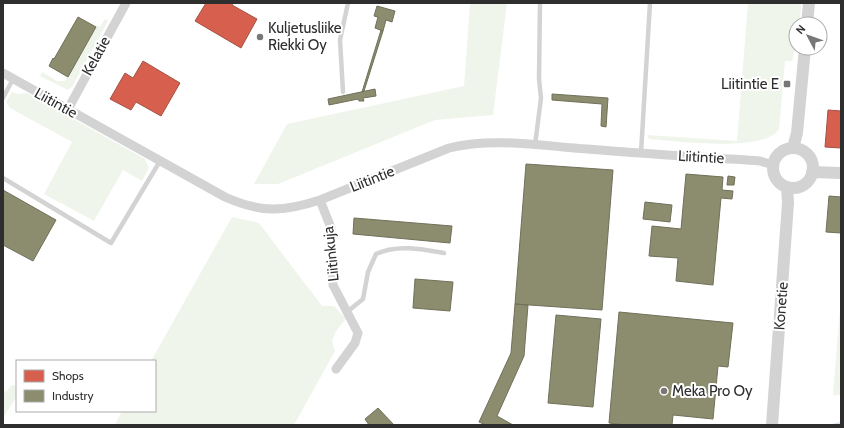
<svg xmlns="http://www.w3.org/2000/svg" width="844" height="428" viewBox="0 0 844 428" font-family="Cabin,sans-serif">
<style>
.green{fill:#eff5eb}
.shops{fill:#d6604d;stroke:#a45144}
.industry{fill:#8c8c6e;stroke:#70705b}
.lines{fill:none;stroke-linecap:round;stroke-linejoin:round}
.stream{stroke:#d8e4f2;stroke-width:2.5}
.service{stroke:#d3d3d3;stroke-width:4.5}
.minor{stroke:#d3d3d3;stroke-width:9}
.tertiary{stroke:#d3d3d3;stroke-width:12}
.poi-dot{fill:#777;stroke:#fff;stroke-width:1.5}
.labels{text-anchor:middle;stroke-width:4;stroke-linejoin:round;paint-order:stroke}
.poi-label{font-size:15px;fill:#2e2e2e;stroke:#fff;text-anchor:start}
.street-label{font-size:15px;fill:#2e2e2e;stroke:#fff}
</style>
<rect width="100%" height="100%" fill="#fff"/>
<!-- green -->
<path class="green" d="M470,3h37l-14,112 -58,5 -157,64h-24l33,-60 177,-38z
M748,3h53l-1,21h-4v20l-4,17h-7l-6,68c-14,24 -104,12 -130,10l-2,-4 90,6z
M105,19l3,2 -36,66 -4,3 -28,-14 2,-4 15,9h8l31,-56 4,2z
M12,92l5,2 10,-1 118,66 4,9 -7,13 -19,-11 -29,51 -50,-27 28,-52 -62,-34 -4,-6z
M232,217l27,6 63,83h12l12,13 -10,12 -4,10 3,10 -41,74h-179l7,-14h33v-50h-4z
M840,308l1,1v86h-8z
M12,385l5,1v10l-14,22v-28l3,2z"/>
<!-- shops -->
<path class="shops" d="M206,3h27l-1,2 25,14 -16,29 -46,-27z
M143,61l37,22 -19,33 -25,-14 -5,8 -21,-11 15,-26 8,5z
M828,110l13,1v37l-16,-1z"/>
<!-- industry -->
<path class="industry" d="M377,6l18,5 -3,11 -6,-2 -3,11 -8,-3 3,-11 -4,-1z
M78,17l18,10 -28,50 -19,-11 4,-8 1,1z
M381,30l2,1 -19,60 -2,1z
M375,89l1,7 -13,2 1,3h-5l-1,-2 -29,6 -1,-6z
M552,94l56,4 -2,29 -5,-1 1,-22 -50,-4z
M526,164l87,6 -11,140 -87,-6z
M686,174l37,3 -1,13 11,1 -1,8 -11,-1 -8,87 -37,-4 2,-23 -29,-2 3,-30 29,3z
M728,176l7,1 -1,8h-7z
M3,190l53,30 -23,41 -30,-16z
M829,196l12,1v36l-15,-1z
M645,202l27,3 -2,17 -27,-3z
M354,218l98,8 -2,17 -97,-9z
M415,279l38,3 -3,29 -37,-3z
M515,304l13,1 -4,51 -27,60 16,9h-27l-7,-3 32,-69z
M619,312l114,11 -5,44 -10,-1 -5,53 -40,-4 -1,10h-47l-16,-2z
M556,315l45,4 -8,88 -45,-4z
M378,408l16,17h-25l-4,-6z"/>
<g class="lines">
<!-- stream -->
<path class="stream" d="M833,425l8,-2"/>
<!-- service -->
<path class="service" d="M343,92l-3,-52 8,-37
M3,98l10,-19
M535,145l6,-47 -2,-19 1,-76
M641,153l9,-150
M3,178l108,65 49,-82
M347,312l16,-13 5,-27 8,-18c20,-10 46,-5 68,-1"/>
<!-- minor -->
<path class="minor" d="M3,73l222,124c36,16 58,15 95,3l129,-52c44,-11 93,-2 138,1 58,5 115,8 173,12l13,4
M68,109l58,-106
M320,200l11,28 2,57 25,48 -3,10 -19,26"/>
<!-- tertiary -->
<path class="tertiary" d="M807,24l2,-21
M793,148l4,-15 8,-85
M773 168a20 20 0 1 1 40 0a20 20 0 1 1-40 0Z
M812,172l29,1
M772,425l16,-222 -1,-16"/>
</g>
<!-- markers -->
<g class="poi-dot">
<circle cx="260" cy="37" r="4"/>
<rect x="783" y="80" width="8" height="8" rx="2"/>
<circle cx="664" cy="391" r="4"/>
</g>
<g class="labels">
<!-- poi labels -->
<g class="poi-label">
<text x="268" y="33">Kuljetusliike<tspan x="268" dy="17">Riekki Oy</tspan></text>
<text x="779" y="89" text-anchor="end">Liitintie E</text>
<text x="672" y="396">Meka Pro Oy</text>
</g>
<!-- street labels -->
<g class="street-label">
<text transform="translate(96 56) rotate(-61)" y="5">Kelatie</text>
<text transform="translate(56 103) rotate(29)" y="5">Liitintie</text>
<text transform="translate(701 157) rotate(3)" y="5">Liitintie</text>
<text transform="translate(372 179) rotate(-22)" y="5">Liitintie</text>
<text transform="translate(331 254) rotate(-96)" y="5">Liitinkuja</text>
<text transform="translate(781 306) rotate(-86)" y="5">Konetie</text>
</g>
</g>
<!-- border -->
<rect width="844" height="428" fill="none" stroke="#2e2e2e" stroke-width="8"/>
<!-- legend -->
<rect x="16" y="360" width="140" height="52" fill="#ffffff" stroke="#ababab"/>
<rect x="24" y="370" width="20" height="12" fill="#d6604d" stroke="#ababab"/>
<text x="52" y="380" font-size="12" fill="#2e2e2e">Shops</text>
<rect x="24" y="390" width="20" height="12" fill="#8c8c6e" stroke="#ababab"/>
<text x="52" y="400" font-size="12" fill="#2e2e2e">Industry</text>
<!-- north arrow -->
<g transform="translate(808 36) rotate(311)"><circle r="19" fill="#ffffff" stroke="#ababab"/>
<path d="M0-3L7 15L0 10L-7 15Z" fill="#777777"/>
<text y="-6" font-size="11" font-weight="bold" text-anchor="middle" fill="#2e2e2e">N</text>
</g>
</svg>
